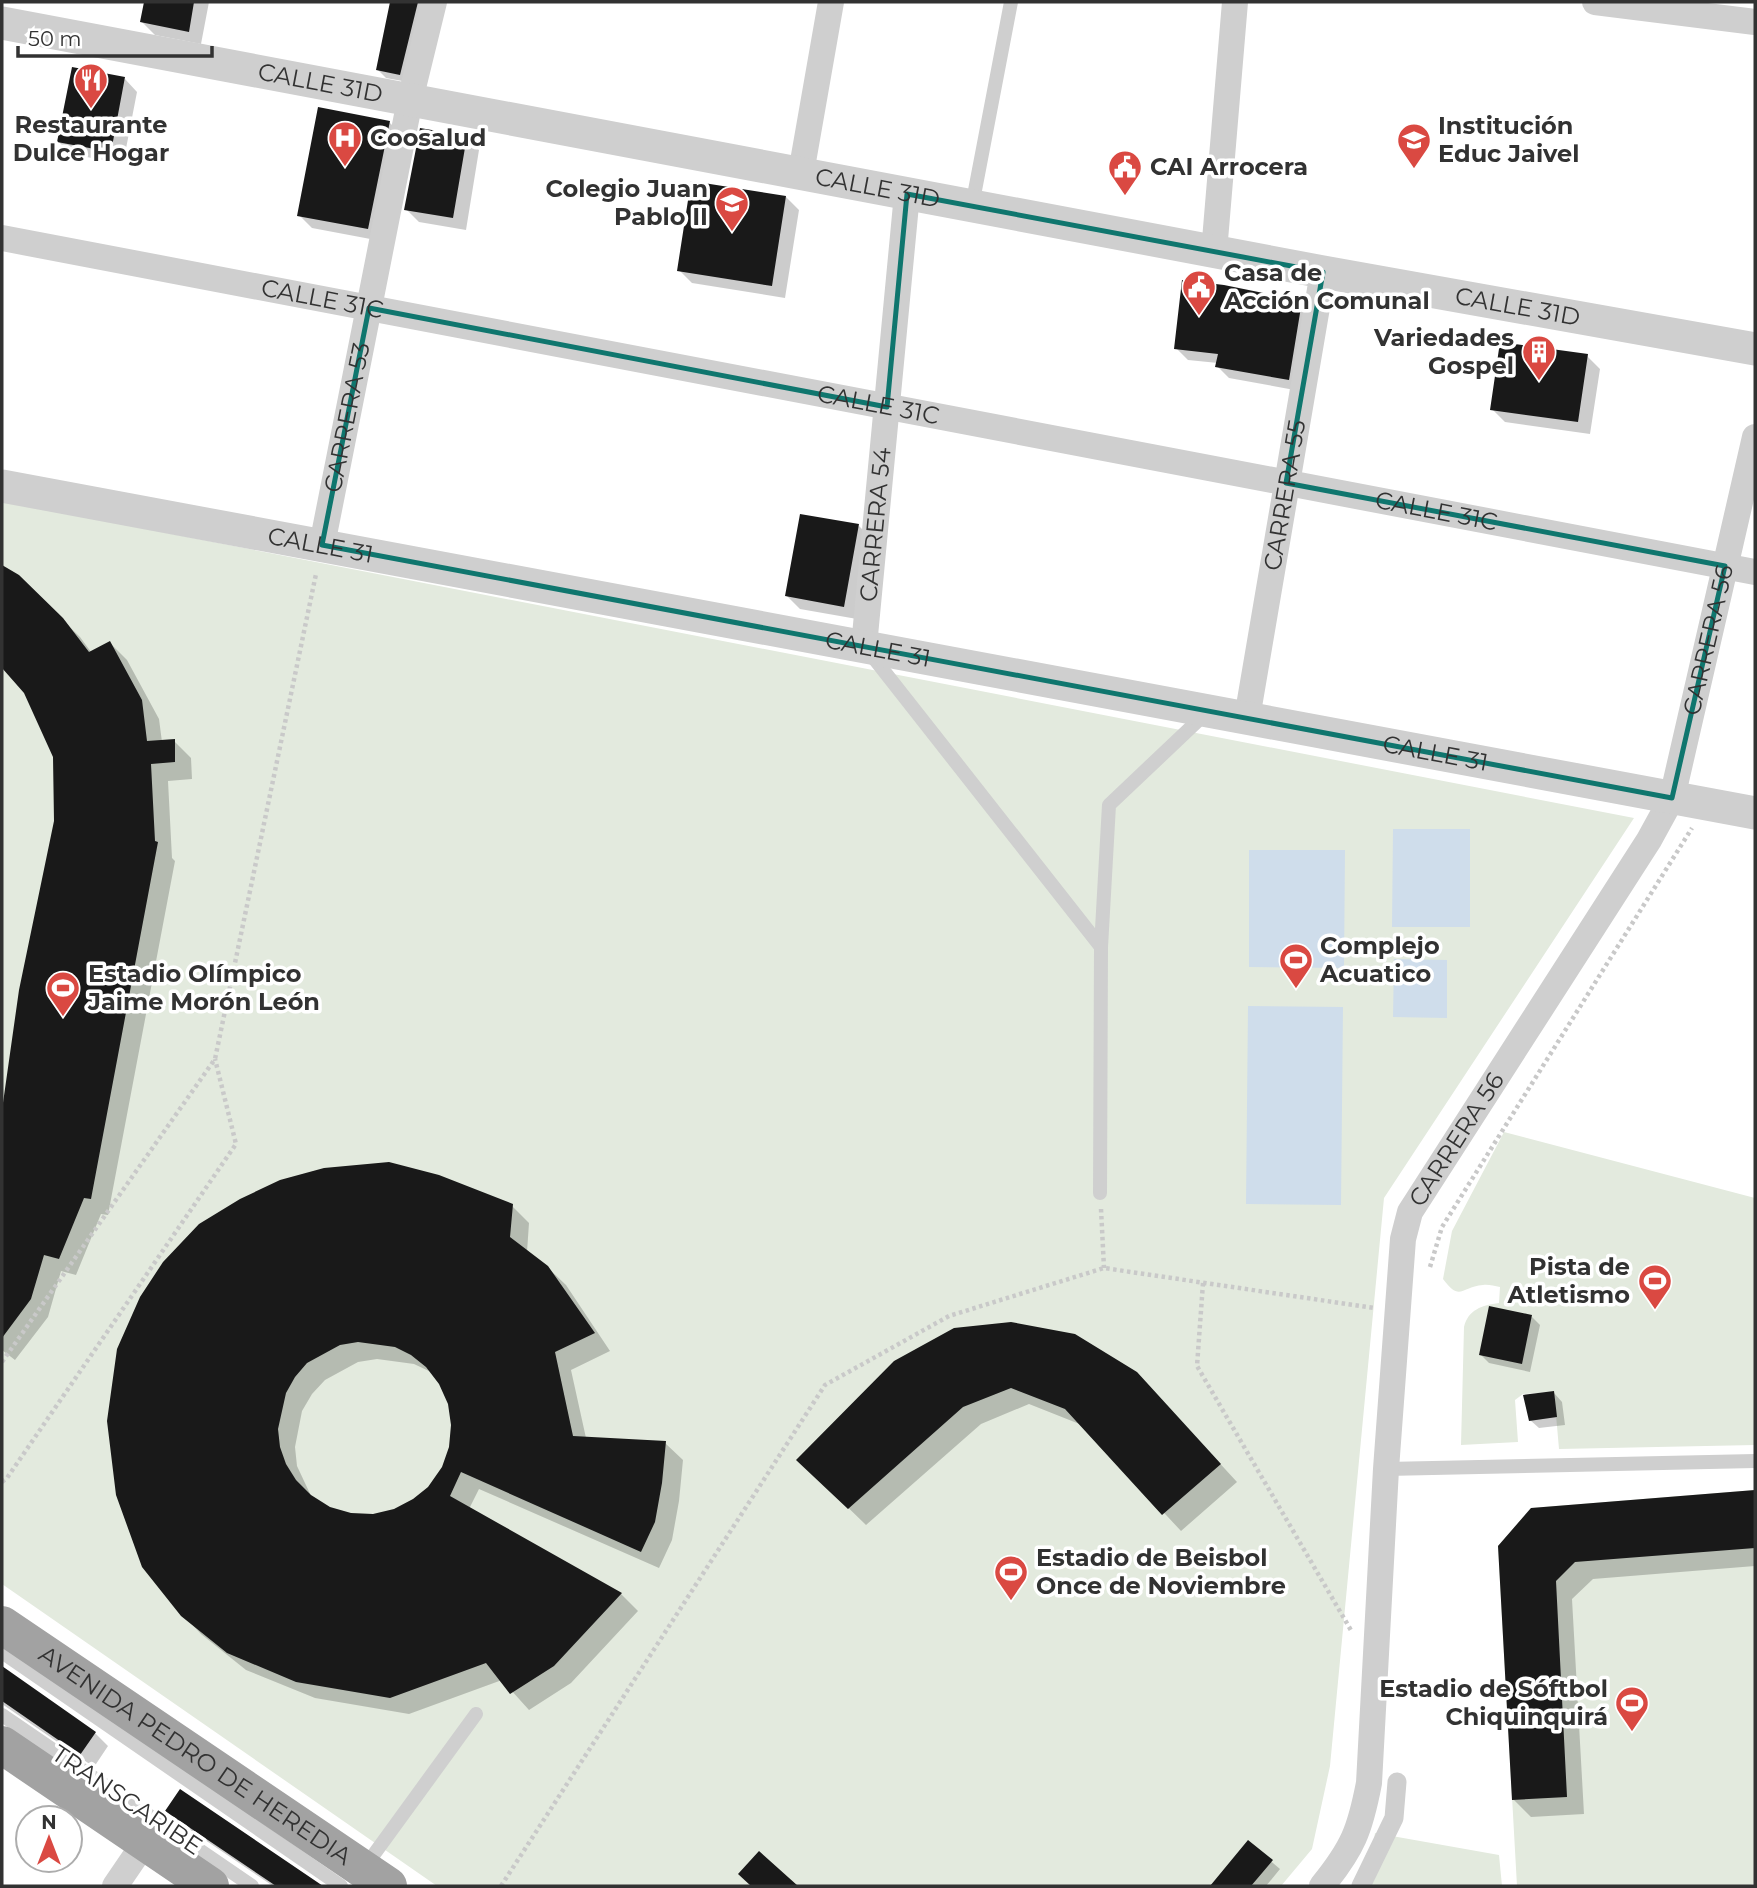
<svg xmlns="http://www.w3.org/2000/svg" width="1757" height="1888" viewBox="0 0 1757 1888" font-family="Montserrat,sans-serif">
<style>
.green{fill:#e3eade}
.water{fill:#cfddeb}
.shadow{fill:#0003;fill-rule:evenodd}
.building{fill:#191919;fill-rule:evenodd}
.lines{fill:none;stroke-linecap:round;stroke-linejoin:round}
.path{stroke:#c9c9c9;stroke-width:4.5;stroke-dasharray:3.5 3.5;stroke-linecap:butt}
.service{stroke:#cfcfcf;stroke-width:14}
.pedestrian{stroke:#cfcfcf;stroke-width:19}
.minor{stroke:#cfcfcf;stroke-width:26}
.tertiary{stroke:#cfcfcf;stroke-width:33}
.trunk{stroke:#a2a2a2;stroke-width:38}
.marked{fill:none;stroke:#0f766e;stroke-width:5;stroke-linejoin:round}
.labels{text-anchor:middle;stroke-width:7;stroke-linejoin:round;paint-order:stroke}
.street-label{font-size:24px;fill:#323232;stroke:#fff}
.poi-label{font-size:24px;font-weight:bold;fill:#323232;stroke:#fff;text-anchor:start}
</style>
<rect width="100%" height="100%" fill="#fff"/>
<!-- green -->
<path class="green" d="M2,501l1632,317 -250,380 -54,568 -18,83 -31,37h-844l-435,-302z
M1504,1132l251,66v247l-196,4 -5,-57 -31,2 -8,6 3,42 -57,3 3,-118c4,-17 18,-22 35,-24l1,-16c-6,-1 -12,-3 -17,-2 -22,2 -23,17 -40,-6l9,-48z
M1755,1490v393l-6,3h-232l-19,-340 33,-38z
M1375,1833l124,22 3,31h-135z"/>
<!-- water -->
<path class="water" d="M1393,829h77v98h-78z
M1249,850h96l-1,118 -95,-1z
M1394,959l53,1v58l-54,-1z
M1248,1006l95,1 -2,198 -95,-1z"/>
<!-- shadow -->
<path class="shadow" d="M146,2h63l-8,42 -46,-9 -13,-13z
M392,2h38l-22,80 -22,-4 -8,-8z
M125,79l12,13 -14,72 -52,-10 -13,-13z
M389,122l13,13 -21,106 -69,-13 -13,-13z
M466,137l13,13 -13,80 -47,-8 -13,-13z
M786,197l13,13 -14,88 -93,-15 -13,-13z
M1301,302l12,12 -13,77 -71,-13 -12,-12 1,-3 -30,-3 -12,-12z
M1587,356l13,13 -10,65 -85,-12 -13,-13z
M859,526l13,13 -15,80 -57,-10 -13,-13z
M2,567l16,10 62,60 11,15 19,-9 17,17 32,59 3,23 12,-1 17,17 1,21 -24,2 4,77 3,3 -67,354 -7,-1 -25,61 -15,-4 -13,46 -33,43 -13,-10v-228l19,-132 35,-169 -2,-65 -28,-64 -24,-26z
M512,1206l17,17 -2,29 20,15 19,18 44,66 -39,19 15,68 79,5 18,17 -4,41 -7,39 -13,28 -180,-79 -10,20 152,85 17,17 -67,72 -42,27 -27,-30 -93,34 -94,-16 -69,-28 -45,-36 -18,-19 -66,-120zM377,1359l37,5 17,8 10,11 9,20 3,22 -2,22 -7,21 -15,20 -15,12 -20,11 -21,4h-22l-22,-7 -17,-10 -15,-32 -2,-19 7,-36 10,-17 13,-14 33,-18z
M1532,1317l8,8 -10,47 -41,-9 -8,-8z
M1011,1324l143,68 83,90 -56,49 -99,-106 -53,-21 -48,20 -115,101 -67,-65z
M1554,1393l8,9 3,23 -26,3 -9,-8z
M1755,1492v74l-162,13 -21,20 12,215 -53,3 -18,-18 19,-289z
M2,1668l93,65 13,13 -14,21 -92,-63z
M181,1791l139,95h-47l-93,-63 -13,-13z
M1248,1842l32,27 -14,17h-54z"/>
<!-- building -->
<path class="building" d="M144,2h50l-5,30 -49,-10z
M390,2h28l-18,73 -24,-5z
M72,67l53,10 -14,75 -54,-10z
M318,107l72,14 -22,108 -71,-13z
M420,128l47,8 -14,82 -49,-8z
M691,181l95,15 -14,90 -95,-15z
M1182,280l42,5 78,16 -13,79 -74,-13 3,-13 -44,-5z
M1500,342l88,12 -10,68 -88,-12z
M800,514l59,10 -15,83 -59,-11z
M2,565l17,10 44,43 26,34 21,-11 32,59 5,41 28,-2v23l-24,2 4,77 3,1 -67,357 -7,-1 -25,61 -15,-4 -13,44 -29,39v-228l17,-120 35,-169 -1,-64 -29,-64 -22,-25z
M389,1162l50,13 74,29 -3,33 38,29 47,67 -40,19 18,84 93,5 -4,42 -7,39 -14,30 -180,-80 -11,24 172,97 -68,73 -44,28 -24,-31 -96,35 -94,-16 -69,-29 -46,-37 -39,-49 -26,-72 -9,-74 10,-72 23,-52 23,-35 36,-38 41,-25 40,-19 44,-12zM358,1342l37,5 16,8 15,12 13,17 9,20 3,21 -2,22 -7,20 -14,20 -15,12 -19,10 -21,5 -22,-1 -21,-6 -19,-12 -15,-15 -10,-16 -6,-17 -2,-18 8,-36 9,-16 12,-14 33,-18z
M1489,1306l43,9 -10,49 -43,-9z
M1011,1322l64,12 62,38 84,92 -59,51 -97,-106 -54,-21 -48,19 -115,102 -52,-49 98,-99 60,-33z
M1554,1391l3,26 -28,4 -6,-26z
M1755,1490v58l-180,14 -19,19 11,216 -55,3 -14,-254 33,-38z
M2,1666l94,66 -16,23 -78,-54z
M180,1789l143,97h-47l-111,-75z
M1248,1840l25,20 -22,26h-41z
M759,1851l39,35h-47l-13,-12z"/>
<g class="lines">
<!-- path -->
<path class="path" d="M1101,1209l3,59
M1430,1267l12,-40 250,-399
M1203,1283l-6,83 155,266
M2,1362l213,-303 101,-485
M2,1482l5,-4 229,-334 -21,-85
M501,1886l324,-501 124,-69 155,-48 270,40"/>
<!-- service -->
<path class="service" d="M972,206l39,-204
M869,652l232,295 -1,246
M1101,947l8,-142 96,-91
M1386,1469l369,-8
M2,1652l339,234
M2,1715l250,171
M364,1868l112,-154"/>
<!-- pedestrian -->
<path class="pedestrian" d="M1361,1886l33,-68 3,-36"/>
<!-- minor -->
<g class="minor">
<path d="M1595,2l160,20"/>
<path d="M801,173l30,-171"/>
<path id="s1" d="M2,238l1753,334"/>
<path d="M1214,252l21,-250"/>
<path id="s2" d="M322,545l88,-445 24,-98"/>
<path id="s3" d="M864,646l43,-452"/>
<path id="s4" d="M1247,718l76,-446"/>
<path d="M115,1886l30,-44"/>
<path id="s5" d="M1322,1886c31,-38 38,-56 47,-103l17,-314 17,-230 7,-27 239,-372 23,-42 83,-361"/>
</g>
<!-- tertiary -->
<g class="tertiary">
<path id="s6" d="M2,23l1321,249 432,77"/>
<path id="s7" d="M2,486l1753,327"/>
</g>
<!-- trunk -->
<g class="trunk">
<path id="s8" d="M2,1625l386,261"/>
<path d="M2,1745l208,141"/>
</g>
</g>
<!-- marked area -->
<path class="marked" d="M907,194l416,78 -37,211 439,83 -53,232 -1350,-253 47,-237 518,99z"/>
<!-- icons -->
<defs>
<g id="restaurant-pin" transform="scale(1.75)"><path d="M0 17L-7.5 6A9.5 9.5 0 1 1 7.5 6Z" fill="#da4942" stroke="#fff"/><path d="M-5-6h1v4h1v-4h1v4h1v-4h1v5L-1.5 .5V6h-2V.5L-5-1ZM5-6V6H3V1.5H1.5Q1.5-4 5-6Z" fill="#fff"/></g>
<g id="hospital-pin" transform="scale(1.75)"><path d="M0 17L-7.5 6A9.5 9.5 0 1 1 7.5 6Z" fill="#da4942" stroke="#fff"/><path d="M-5-5h3v3.5h4V-5h3V5h-3V1.5h-4V5h-3Z" fill="#fff"/></g>
<g id="school-pin" transform="scale(1.75)"><path d="M0 17L-7.5 6A9.5 9.5 0 1 1 7.5 6Z" fill="#da4942" stroke="#fff"/><path d="M0-5L7-2L0 1L-7-2ZM-4 1L0 2.5L4 1V4Q0 6-4 4Z" fill="#fff"/></g>
<g id="civic-pin" transform="scale(1.75)"><path d="M0 17L-7.5 6A9.5 9.5 0 1 1 7.5 6Z" fill="#da4942" stroke="#fff"/><path d="M-.6-6.5H3V-4.5H.6V-3L4-1V1h2V6H-6V1h2V-1L-.6-3ZM-1.2 2.5V6h2.4V2.5Z" fill="#fff"/></g>
<g id="building-pin" transform="scale(1.75)"><path d="M0 17L-7.5 6A9.5 9.5 0 1 1 7.5 6Z" fill="#da4942" stroke="#fff"/><path d="M-4-6H4V6H1V3H-1V6H-4ZM-2.5-4.3h1.7v1.8h-1.7ZM.8-4.3h1.7v1.8H.8ZM-2.5-1h1.7V.8h-1.7ZM.8-1h1.7V.8H.8Z" fill="#fff"/></g>
<g id="stadium-pin" transform="scale(1.75)"><path d="M0 17L-7.5 6A9.5 9.5 0 1 1 7.5 6Z" fill="#da4942" stroke="#fff"/><path d="M0-5a6.5 5 0 1 0 0 10a6.5 5 0 1 0 0-10ZM-3.5-1.8h7v3.6h-7Z" fill="#fff"/></g>
</defs>
<g fill-rule="evenodd">
<use href="#restaurant-pin" x="91" y="80"/>
<use href="#hospital-pin" x="345" y="138"/>
<use href="#school-pin" x="1414" y="140"/>
<use href="#civic-pin" x="1125" y="167"/>
<use href="#school-pin" x="732" y="203"/>
<use href="#civic-pin" x="1199" y="287"/>
<use href="#building-pin" x="1539" y="352"/>
<use href="#stadium-pin" x="1296" y="960"/>
<use href="#stadium-pin" x="63" y="988"/>
<use href="#stadium-pin" x="1655" y="1281"/>
<use href="#stadium-pin" x="1011" y="1572"/>
<use href="#stadium-pin" x="1632" y="1703"/>
</g>
<g class="labels">
<!-- street labels -->
<g class="street-label">
<text dy="8" stroke="none"><textPath href="#s6" startOffset="324">CALLE 31D</textPath></text>
<text dy="8" stroke="none"><textPath href="#s6" startOffset="891">CALLE 31D</textPath></text>
<text dy="8" stroke="none"><textPath href="#s1" startOffset="326">CALLE 31C</textPath></text>
<text dy="8" stroke="none"><textPath href="#s6" startOffset="1542">CALLE 31D</textPath></text>
<text dy="8" stroke="none"><textPath href="#s1" startOffset="892">CALLE 31C</textPath></text>
<text dy="8" stroke="none"><textPath href="#s2" startOffset="130">CARRERA 53</textPath></text>
<text dy="8" stroke="none"><textPath href="#s4" startOffset="226">CARRERA 55</textPath></text>
<text dy="8" stroke="none"><textPath href="#s1" startOffset="1460">CALLE 31C</textPath></text>
<text dy="8" stroke="none"><textPath href="#s3" startOffset="122">CARRERA 54</textPath></text>
<text dy="8" stroke="none"><textPath href="#s7" startOffset="324">CALLE 31</textPath></text>
<text dy="8" stroke="none"><textPath href="#s5" startOffset="1340">CARRERA 56</textPath></text>
<text dy="8" stroke="none"><textPath href="#s7" startOffset="891">CALLE 31</textPath></text>
<text dy="8" stroke="none"><textPath href="#s7" startOffset="1458">CALLE 31</textPath></text>
<text dy="8" stroke="none"><textPath href="#s5" startOffset="774">CARRERA 56</textPath></text>
<text dy="8" stroke="none"><textPath href="#s8" startOffset="233">AVENIDA PEDRO DE HEREDIA</textPath></text>
<text transform="translate(127 1800) rotate(34)" y="8">TRANSCARIBE</text>
</g>
<!-- poi labels -->
<g class="poi-label">
<text x="91" y="133" text-anchor="middle">Restaurante<tspan x="91" dy="28">Dulce Hogar</tspan></text>
<text x="1438" y="134">Institución<tspan x="1438" dy="28">Educ Jaivel</tspan></text>
<text x="370" y="146">Coosalud</text>
<text x="1150" y="175">CAI Arrocera</text>
<text x="708" y="197" text-anchor="end">Colegio Juan<tspan x="708" dy="28">Pablo II</tspan></text>
<text x="1224" y="281">Casa de<tspan x="1224" dy="28">Acción Comunal</tspan></text>
<text x="1514" y="346" text-anchor="end">Variedades<tspan x="1514" dy="28">Gospel</tspan></text>
<text x="1320" y="954">Complejo<tspan x="1320" dy="28">Acuatico</tspan></text>
<text x="88" y="982">Estadio Olímpico<tspan x="88" dy="28">Jaime Morón León</tspan></text>
<text x="1630" y="1275" text-anchor="end">Pista de<tspan x="1630" dy="28">Atletismo</tspan></text>
<text x="1036" y="1566">Estadio de Beisbol<tspan x="1036" dy="28">Once de Noviembre</tspan></text>
<text x="1608" y="1697" text-anchor="end">Estadio de Sóftbol<tspan x="1608" dy="28">Chiquinquirá</tspan></text>
</g>
</g>
<!-- border -->
<rect width="1757" height="1888" fill="none" stroke="#323232" stroke-width="7"/>
<!-- north arrow -->
<g transform="translate(49 1839)"><circle r="33" fill="#ffffff" stroke="#adadad" stroke-width="2"/>
<path d="M0-5L12 26L0 18L-12 26Z" fill="#da4942"/>
<text y="-10" font-size="19" font-weight="bold" text-anchor="middle" fill="#323232">N</text>
</g>
<!-- scale -->
<path d="M18 46v10h194v-10" fill="none" stroke="#323232" stroke-width="3.5"/>
<text x="28" y="46" font-size="21" fill="#323232" stroke="#ffffff" stroke-width="5" paint-order="stroke">50 m</text>
</svg>
